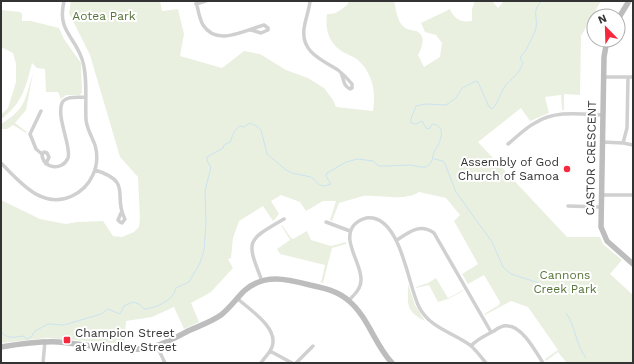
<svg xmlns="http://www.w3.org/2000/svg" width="634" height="364" viewBox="0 0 634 364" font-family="'Work Sans',sans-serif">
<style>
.green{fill:#e9f0e0}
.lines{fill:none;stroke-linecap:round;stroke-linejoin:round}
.stream{stroke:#cbe3f1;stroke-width:1}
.street{stroke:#d0d0d0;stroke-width:3.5}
.secondary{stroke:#bdbdbd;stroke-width:5.5}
.poi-dot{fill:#f7273e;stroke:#fff;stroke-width:1.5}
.labels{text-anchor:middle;stroke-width:4;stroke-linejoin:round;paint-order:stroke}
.park-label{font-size:12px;fill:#57743a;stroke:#fff}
.street-label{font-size:12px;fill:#333;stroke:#fff}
.poi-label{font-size:12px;fill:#333;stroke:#fff;text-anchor:end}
</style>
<rect width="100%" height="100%" fill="#fff"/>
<!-- green -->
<path class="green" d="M71,1h89l2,10 16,-2 6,25 -4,22 42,12 22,-17 16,3 26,16 22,8 16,10 9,12 3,7 37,4c3,-19 0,-37 -15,-51 -5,-4 -13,-6 -18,-10 -12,-9 -15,-22 -13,-36 9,1 15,-5 21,-10v-3h46c2,8 3,21 10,26 3,3 8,3 12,4 11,4 6,17 2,24l6,12 16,-10 2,-14 -6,-8 -11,-3 -4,-9 29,-14c4,10 11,14 22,12v-12l3,-8h17l6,7 6,-7h97l-20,35 -1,59 -16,-1v16h-2l-1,-15 -16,2 4,16 -19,8 -9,-13 -43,34 89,95h33l3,7 19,16 -12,14 23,21v68h-65l-2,-1 -8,-10 -12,9 -1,-2 13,-9 -30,-43 -17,-6 -26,14 -1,-1 15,-9 1,-3 -16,-27 -16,9 -6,-10 16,-10 -24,-43 6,-6 -14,-17 -27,-6c-15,10 -39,2 -56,4 -8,2 -16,5 -24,7l-7,18 -2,-1 6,-19h-13l-17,10 -6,-9 -19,-7 -10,6 8,13 -3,4 -3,3 -10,-15 -24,15 -6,17 -2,20 -3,1 5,9 -22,24 -20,11 8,19 -15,7 -10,-22 -22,10 -26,4 -2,23 -77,-6 -46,5v-143l39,19 26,5 11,-2 26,-1 10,15 9,1 12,-5 5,-5 1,-8 -2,-42 -18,-20 -30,-102 -21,-42z
M1,10l19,2 2,2v7h9l28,7 5,11 17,24 1,29 -2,3h-14l-5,4 -3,-7h-12l-1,-23 -8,-1 -5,-5c-6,24 -10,41 -31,56v-4l7,-7 8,-26v-18l-3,-11 -12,-6z
M33,73l-7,37 -11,13 12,9 -1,1 -13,-8 -6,4h-6v-5c25,-15 24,-25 32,-51z
M281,225h1l9,13 2,1 14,-8 4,9 20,6 15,-4v2l-14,4 -9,35h-2l4,-18 -45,-11 -3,-5 13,-9z
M436,278l12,20 15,-8v1l-15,8 -10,3 -9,-17 -13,3v-1l12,-4z
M408,284l7,21 10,16c-20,-10 -17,-17 -17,-37z"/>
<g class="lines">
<!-- stream -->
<path class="stream" d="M434,159l9,2 2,3 11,28 36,50 11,25 8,7 28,9 12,12
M566,313c10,13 9,31 20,45
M1,331c5,9 14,6 22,5l4,3 4,-2 4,-6 13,-7 16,1 37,-11 7,-5 12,5 4,-8 9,-4 6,2 5,5c12,-1 29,-8 32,-21l13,-6 11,-19 4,-13 2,-26 -1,-33 6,-24 -4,-6v-4l16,-9 1,-3 6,-3c3,-7 3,-11 10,-16l4,1 6,-4 8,4 3,3 6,24 19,16 6,3 19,4 9,8 4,1 7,-2 -5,-8 1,-3 19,-11 12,-3 15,2 6,5h7l25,-1 9,2h6c9,-6 5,-9 9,-17 5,-7 13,-24 -3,-26l-3,5 -3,-1 -4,-7 -6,3 -5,-1v-4l5,-13 10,-2 20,1 10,-7 6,-10 14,-7 2,1 11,25 3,2c8,-8 7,-15 13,-23 7,-8 14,-12 18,-23l-3,-5c2,-4 6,-6 7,-10 3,-6 7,-13 9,-20 2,-12 -5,-17 6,-27"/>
<!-- street -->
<path class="street" d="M196,1c2,8 3,17 7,24 14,22 42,5 61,0l4,3v2l-7,3 -10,-3
M310,1c-1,10 -5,19 -6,28 -3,23 18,31 34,41 5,4 10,9 14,14v4l-2,1c-7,-3 -6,-10 -9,-16
M196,4l10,-3
M603,77h30
M41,111l-11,23 6,15 6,5
M602,142l21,1 10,2
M623,143l4,-15 1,-51
M508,144c9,-7 17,-16 27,-21 20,-13 45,-9 68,-8
M1,163c19,19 41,47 71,33 19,-9 29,-30 23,-51 -3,-8 -8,-16 -9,-25 -1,-18 2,-44 -4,-61 -8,-24 -25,-28 -18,-58
M46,164l3,-7 -2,-4 -3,-1 -2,2c0,14 20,18 26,4 4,-10 -12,-41 -6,-55 4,-8 17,-5 23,-6
M95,170c39,12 17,26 30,49l-3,4 -2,-1 -2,-2 3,-7
M602,195h31
M568,206l33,1
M326,222l24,9
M397,240c12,-8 23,-17 37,-7l57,99
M262,281c-16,-41 -16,-40 22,-62
M238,299c12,11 41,29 34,48 -2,6 -8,11 -11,16
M349,300c5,-5 12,-11 12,-20 1,-17 -22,-42 -5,-57 5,-4 11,-6 17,-5 29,6 35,67 46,89 11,21 33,25 51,38 6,5 11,12 16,18
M157,346l8,17
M471,346c6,-7 15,-11 23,-15 4,-3 9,-6 14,-5 14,0 28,26 35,37
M270,351l22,12
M43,363l2,-22
M296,363l17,-17"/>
<!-- secondary -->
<path class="secondary" d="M618,19l11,-18
M607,40l-3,17 -3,170 6,14 26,23
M1,347c19,-3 38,-6 57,-5 31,2 64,12 94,5 13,-3 25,-10 36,-16 11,-5 23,-9 33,-16 9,-7 15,-16 23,-24 20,-18 43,-12 66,-6 14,3 28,6 39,16 19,16 26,44 43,62"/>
</g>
<!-- markers -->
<g class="poi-dot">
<circle cx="567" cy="169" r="4"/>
<rect x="63" y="336" width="8" height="8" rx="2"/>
</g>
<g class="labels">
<!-- park labels -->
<g class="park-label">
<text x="104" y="20">Aotea Park</text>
<text x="565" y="279">Cannons<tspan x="565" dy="14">Creek Park</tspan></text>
</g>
<!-- street labels -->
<g class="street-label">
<text transform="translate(591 158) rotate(-89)" y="4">CASTOR CRESCENT</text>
</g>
<!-- poi labels -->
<g class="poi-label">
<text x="559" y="166">Assembly of God<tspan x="559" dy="14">Church of Samoa</tspan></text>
<text x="75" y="337" text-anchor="start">Champion Street<tspan x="75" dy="14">at Windley Street</tspan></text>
</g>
</g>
<!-- border -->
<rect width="634" height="364" fill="none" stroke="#333333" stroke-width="4"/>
<!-- north arrow -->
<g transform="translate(606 28) rotate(337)"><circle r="19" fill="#ffffff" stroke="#adadad"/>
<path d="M0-3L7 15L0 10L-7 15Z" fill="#f7273e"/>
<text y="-6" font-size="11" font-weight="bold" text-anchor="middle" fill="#333333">N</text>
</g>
</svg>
